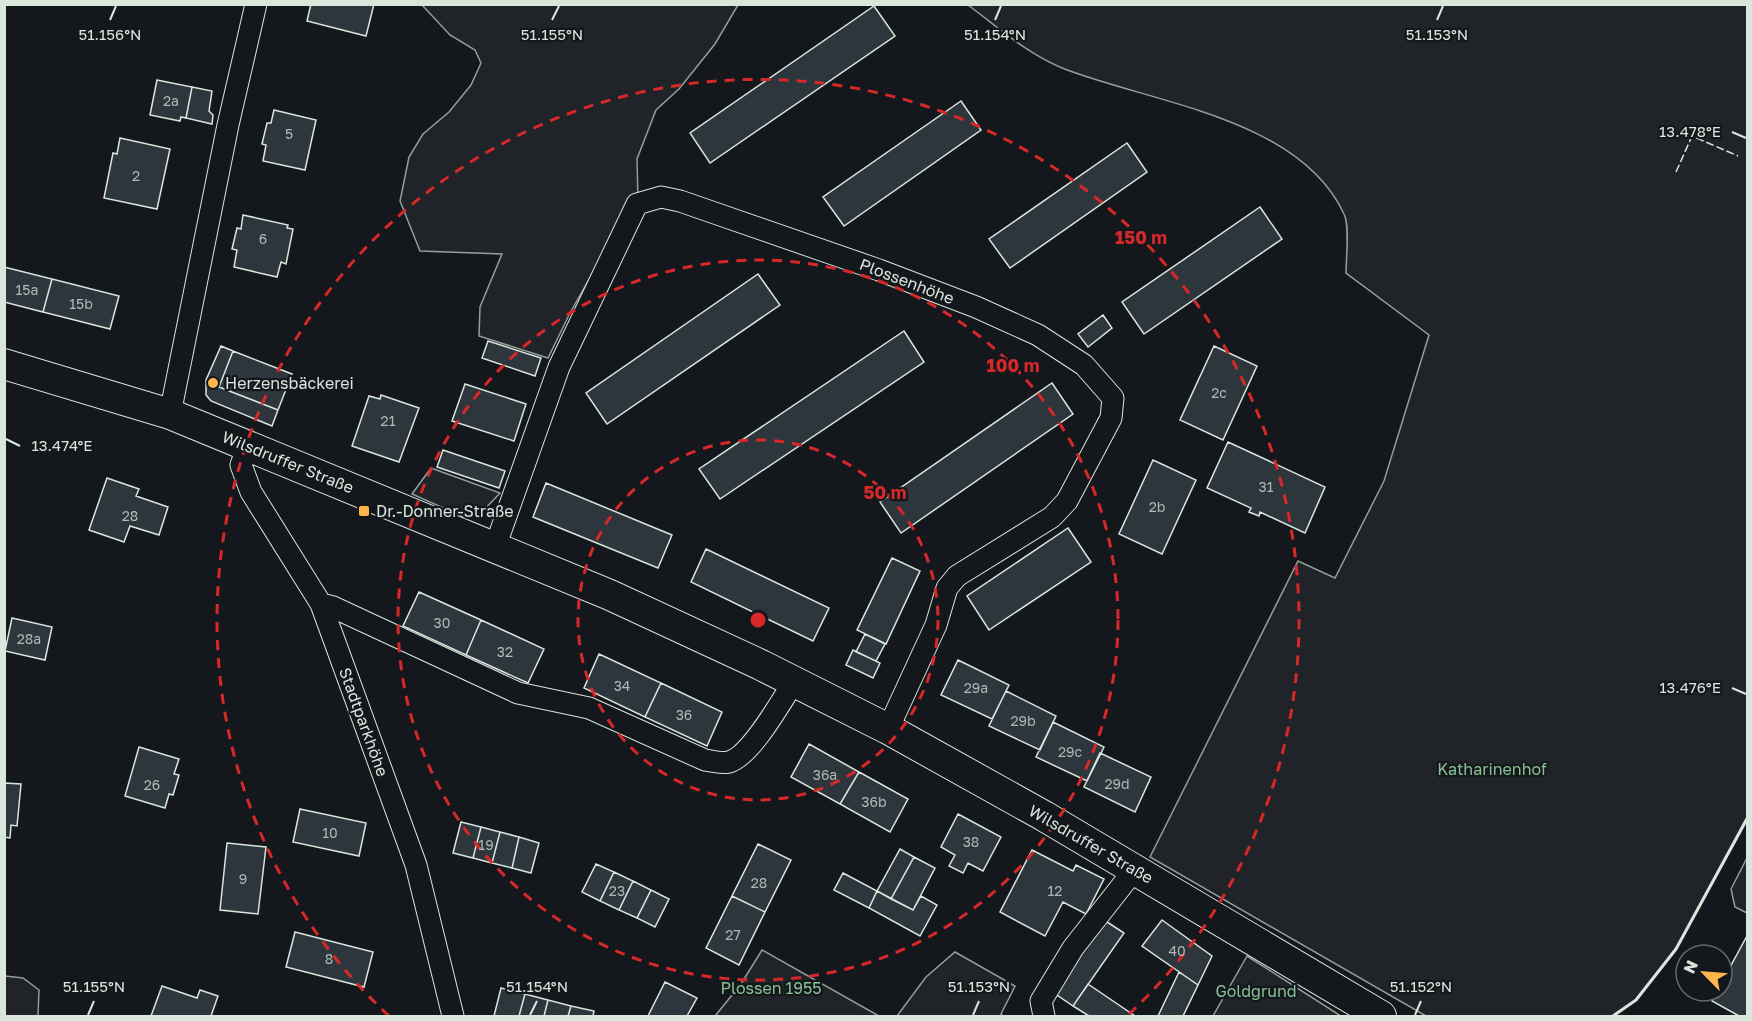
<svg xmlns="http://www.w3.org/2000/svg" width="1752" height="1021" viewBox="0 0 1752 1021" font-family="'Golos Text',sans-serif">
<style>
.green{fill:#202428;stroke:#939e99;stroke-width:1.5}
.building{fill:#2c363c;stroke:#d8e6dc;stroke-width:1.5}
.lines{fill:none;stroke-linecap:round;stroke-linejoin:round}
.street-casing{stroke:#d8e6dc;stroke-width:23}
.secondary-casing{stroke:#d8e6dc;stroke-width:32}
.street{stroke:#14181c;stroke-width:21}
.secondary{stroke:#14181c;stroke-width:30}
.fence{stroke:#d8e6dc;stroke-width:1.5;stroke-dasharray:8 3;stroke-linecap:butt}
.wall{stroke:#d8e6dc;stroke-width:3}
.ticks{fill:none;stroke:#d8e6dc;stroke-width:2}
.ring{fill:none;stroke:#d62828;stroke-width:3;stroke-dasharray:10 8}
.poi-dot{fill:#ffb74d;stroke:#14181c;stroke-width:2}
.labels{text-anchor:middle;stroke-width:4.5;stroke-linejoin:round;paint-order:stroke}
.number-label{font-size:14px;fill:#adbab4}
.street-label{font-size:16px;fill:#d8e6dc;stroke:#14181c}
.poi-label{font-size:16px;fill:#d8e6dc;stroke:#14181c;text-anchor:start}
.park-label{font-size:16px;fill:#8ac095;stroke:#14181c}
.ticks-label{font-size:15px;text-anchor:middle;fill:#d8e6dc;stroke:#14181c;stroke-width:4.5;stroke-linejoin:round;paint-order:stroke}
.centre{fill:#d62828;stroke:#14181c;stroke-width:3}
.ring-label{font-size:18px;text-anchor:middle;font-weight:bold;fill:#d62828;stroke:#14181c;stroke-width:4.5;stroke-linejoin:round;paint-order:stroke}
</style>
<rect width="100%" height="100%" fill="#14181c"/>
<!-- green -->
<path class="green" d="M422,5h316l-23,39 -36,45 -23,21 -19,49 1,40 -7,6 -61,108 -22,45 -69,-22 1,-29 22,-53 -82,-3 -20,-50 9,-44 14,-23 26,-22 22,-27 10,-22 -6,-13 -25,-15z
M968,5h779v812l-71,132 -40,51 -23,16h-187l-276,-159 148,-296 37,17 49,-97 45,-146 -83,-62c0,-14 4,-48 -2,-59 -45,-97 -193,-111 -282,-146 -36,-15 -63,-40 -94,-63z
M431,468l69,25 -18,19 -14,7 -56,-25z
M1747,858v55l-12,-6 -4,-18z
M762,950l117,66h-164l26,-32z
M955,952l60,34 -14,28 2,2h-106l29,-39z
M1247,956l94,60h-128z
M5,976l18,2 16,12 -1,26h-33z"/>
<!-- building -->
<path class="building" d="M311,4h63l-8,32 -59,-15z
M874,6l21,30 -185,127 -20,-30z
M157,80l35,7 -6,31 -5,-1 -1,4 -30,-6z
M192,87l20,4 -3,20 4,4 -1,9 -26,-6z
M961,101l20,29 -137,96 -21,-29z
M274,110l42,10 -11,50 -42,-9 3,-16 -4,-1 5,-21h4z
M120,138l50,11 -13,60 -53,-11 9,-45 4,1z
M1127,143l20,29 -137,96 -21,-29z
M1260,207l22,32 -138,95 -22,-32z
M243,215l45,10 -1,3 6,1 -7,35 -5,-2 -4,15 -43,-10 3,-17 -5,-1 5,-21 4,1z
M4,267l48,12 -9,33 -39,-10z
M758,274l22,31 -173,119 -21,-31z
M52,279l67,17 -9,33 -67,-17z
M1103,315l9,13 -24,19 -10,-13z
M904,331l20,31 -204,137 -21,-30z
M488,341l53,17 -6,18 -53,-18z
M221,346l12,5 -14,36 59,23 -6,16 -61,-25 -5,-6v-15z
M1214,346l43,20 -34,74 -43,-20z
M233,351l59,23 -14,36 -59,-23z
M1052,383l21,31 -172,119 -21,-31z
M465,384l61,20 -12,37 -62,-20z
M381,395l38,13 -20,54 -47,-16 17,-50 11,3z
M1228,442l97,45 -20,46 -45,-21 -1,4 -10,-4 2,-4 -44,-20z
M443,450l62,21 -6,17 -62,-21z
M1153,460l43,20 -34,74 -43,-20z
M107,478l32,11 -3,7 32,11 -9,28 -29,-9 -6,16 -35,-12z
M546,483l126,52 -14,33 -125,-51z
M1068,528l23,34 -102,68 -22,-34z
M706,549l123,59 -16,33 -122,-59z
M892,558l28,13 -34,73 -29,-14z
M419,592l62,28 -15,35 -63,-29z
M12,618l40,9 -7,33 -40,-9z
M481,620l63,29 -16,34 -62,-28z
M865,634l20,10 -9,17 -20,-9z
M853,650l27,13 -7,15 -27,-13z
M599,654l62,29 -16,34 -61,-29z
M958,660l51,25 -17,34 -51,-24z
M661,683l61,29 -15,34 -62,-29z
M1006,691l50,25 -16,34 -51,-24z
M1053,722l51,25 -17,34 -51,-24z
M809,744l50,28 -19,32 -49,-27z
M139,747l40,12 -5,15 5,1 -6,20 -4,-1 -4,14 -40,-12z
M1100,753l51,24 -16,35 -51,-25z
M859,772l49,27 -18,33 -50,-28z
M4,783l17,1 -4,42 -6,-1 -1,13 -6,-1z
M300,809l66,14 -7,33 -66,-14z
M958,814l43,23 -18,34 -15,-8 -5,10 -14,-7 6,-11 -14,-8z
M461,822l20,5 -8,31 -20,-5z
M481,827l19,5 -8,31 -19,-5z
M500,832l19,5 -7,31 -20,-5z
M519,837l20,6 -8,30 -19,-5z
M227,843l39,4 -8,67 -38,-4z
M758,844l33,16 -26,52 -33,-16z
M900,849l14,8 -23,42 -14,-8z
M1032,850l41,21 3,-6 28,14 -18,35 -23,-12 -18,34 -45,-24z
M914,857l21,11 -22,42 -22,-11z
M596,864l18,8 -14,29 -18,-9z
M614,872l19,9 -14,29 -19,-9z
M843,873l34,18 -8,17 -35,-18z
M633,881l18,9 -14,28 -18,-8z
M651,890l18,9 -14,28 -18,-9z
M877,891l36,19 8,-14 16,9 -17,31 -51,-28z
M732,896l33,16 -26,53 -33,-17z
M1104,920l20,13 -51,73 -19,-13z
M1162,920l50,36 -14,29 -56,-39z
M295,932l78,20 -9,35 -78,-20z
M1748,934v82h-9l-27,-15 5,-10h5v-9z
M1179,972l19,13 -15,31h-25z
M665,982l32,16 -10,18h-39z
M1088,984l47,32h-46l-16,-10z
M162,986l35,12 3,-8 18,6 -7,20h-60z
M501,988l24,6 -6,22h-25z
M525,994l23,6 -4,16h-25z
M548,1000l23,6 -3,10h-24z
M571,1006l23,5 -1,5h-25z"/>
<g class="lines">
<!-- street casing -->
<g class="street-casing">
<path id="street" d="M170,414l58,-289 28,-121
M248,446l-7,19 10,27 70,112 95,261 37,151
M495,547l64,-180 78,-163 24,-7 19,4 199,69 97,37 62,28 46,30 29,33 -2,20 -44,83 -15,16 -95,59 -10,12 -11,37 -48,104
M321,604l12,3 185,86 71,15 116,52c7,1 16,4 24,2 22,-6 53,-62 66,-82
M1044,1016l-3,-15 32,-53 62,-79"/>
</g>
<!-- secondary casing -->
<g class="secondary-casing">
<path id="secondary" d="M4,364l166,50 440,181 151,70 127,64 156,87 337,200"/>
</g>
<!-- street -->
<use href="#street" class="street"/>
<!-- secondary -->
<use href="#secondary" class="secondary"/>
<!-- fence -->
<path class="fence" d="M1676,172l16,-36 46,20"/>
<!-- wall -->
<path class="wall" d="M1613,1016l23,-16 40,-51 72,-132"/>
</g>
<!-- ticks -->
<path class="ticks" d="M110,20l6,-14M552,20l7,-14M995,20l6,-14M1437,20l6,-14M1732,132l14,6M6,439l14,7M1732,688l14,6M88,1015l6,-14M530,1015l7,-14M973,1015l6,-14M1415,1015l6,-14"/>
<!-- distance rings -->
<g class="ring">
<circle cx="758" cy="620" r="180"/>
<circle cx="758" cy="620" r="360"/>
<path d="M389 1016A541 541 0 1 1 1127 1016"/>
</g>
<!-- markers -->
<g class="poi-dot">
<circle cx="213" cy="383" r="6"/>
<rect x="358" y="505" width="12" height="12" rx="3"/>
</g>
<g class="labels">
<!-- number labels -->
<g class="number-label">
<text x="171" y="106">2a</text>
<text x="289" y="139">5</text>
<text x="136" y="181">2</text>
<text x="263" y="244">6</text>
<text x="27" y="295">15a</text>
<text x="81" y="309">15b</text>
<text x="1219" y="398">2c</text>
<text x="388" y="426">21</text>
<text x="1266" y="492">31</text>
<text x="1157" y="512">2b</text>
<text x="130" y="521">28</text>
<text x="442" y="628">30</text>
<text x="29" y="644">28a</text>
<text x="505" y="657">32</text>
<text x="622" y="691">34</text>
<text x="976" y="693">29a</text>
<text x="684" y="720">36</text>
<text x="1023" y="726">29b</text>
<text x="1070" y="757">29c</text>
<text x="825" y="780">36a</text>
<text x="1117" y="789">29d</text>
<text x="152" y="790">26</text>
<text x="874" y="807">36b</text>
<text x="330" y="838">10</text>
<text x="971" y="847">38</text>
<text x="486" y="850">19</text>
<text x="243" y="884">9</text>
<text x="759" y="888">28</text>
<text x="617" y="896">23</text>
<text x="1055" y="896">12</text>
<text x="733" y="940">27</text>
<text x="1177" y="956">40</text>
<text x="329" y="964">8</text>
</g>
<!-- street labels -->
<g class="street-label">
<text transform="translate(907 281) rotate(21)" y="6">Plossenhöhe</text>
<text transform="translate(288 462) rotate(22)" y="6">Wilsdruffer Straße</text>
<text transform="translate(364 722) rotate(70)" y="6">Stadtparkhöhe</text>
<text transform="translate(1091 844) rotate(30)" y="6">Wilsdruffer Straße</text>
</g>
<!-- poi labels -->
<g class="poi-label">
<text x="225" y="389">Herzensbäckerei</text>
<text x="376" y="517">Dr.-Donner-Straße</text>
</g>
<!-- park labels -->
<g class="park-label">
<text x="1492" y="775">Katharinenhof</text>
<text x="771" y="994">Plossen 1955</text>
<text x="1256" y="997">Goldgrund</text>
</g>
</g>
<g class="ticks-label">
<text x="110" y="40">51.156°N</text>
<text x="552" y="40">51.155°N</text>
<text x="995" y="40">51.154°N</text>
<text x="1437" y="40">51.153°N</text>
<text x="1690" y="137">13.478°E</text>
<text x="62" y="451">13.474°E</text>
<text x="1690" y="693">13.476°E</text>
<text x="94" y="992">51.155°N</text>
<text x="537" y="992">51.154°N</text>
<text x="979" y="992">51.153°N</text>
<text x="1421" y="992">51.152°N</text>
</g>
<circle cx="758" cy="620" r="9" class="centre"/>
<g class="ring-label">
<text x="1141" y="244">150 m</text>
<text x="1013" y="372">100 m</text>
<text x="885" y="499">50 m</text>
</g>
<!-- border -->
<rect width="1752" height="1021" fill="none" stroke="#d8e6dc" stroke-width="12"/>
<!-- north arrow -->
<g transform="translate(1704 973) rotate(295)"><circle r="28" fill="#14181c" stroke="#626a69" stroke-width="1.5"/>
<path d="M0-4.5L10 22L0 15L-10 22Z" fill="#ffb74d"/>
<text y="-9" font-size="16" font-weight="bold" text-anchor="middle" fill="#d8e6dc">N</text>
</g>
</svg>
